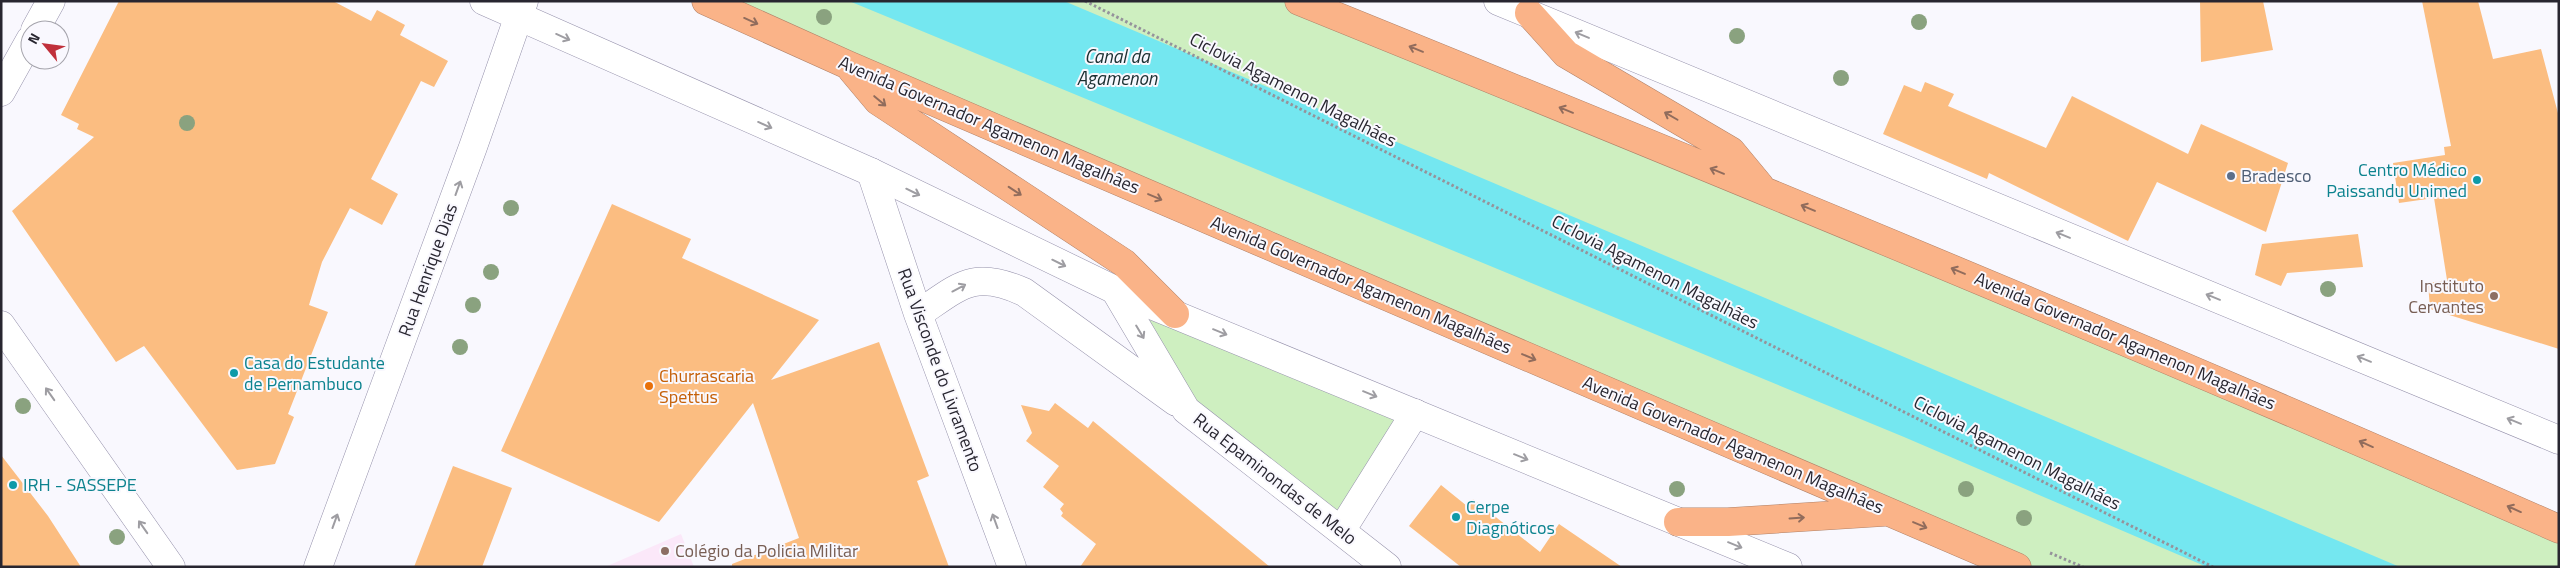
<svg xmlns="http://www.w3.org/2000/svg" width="2560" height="568" viewBox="0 0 2560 568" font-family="'Titillium Web',sans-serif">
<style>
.education{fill:#fbe8f9}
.green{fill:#ceefc0}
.water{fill:#74e7f0}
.building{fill:#fbbd81}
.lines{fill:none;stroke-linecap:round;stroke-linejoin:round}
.street-casing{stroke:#9591ab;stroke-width:29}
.secondary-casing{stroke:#9591ab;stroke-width:29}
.highway-casing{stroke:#b08269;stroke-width:29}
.path{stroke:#95939b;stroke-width:3;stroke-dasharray:2.5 2.5;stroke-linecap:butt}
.street{stroke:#fff;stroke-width:28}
.secondary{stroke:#fff;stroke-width:28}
.highway{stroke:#fab388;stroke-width:28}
.tree{fill:#8aa27f}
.oneway{stroke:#916c5c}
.oneway2{stroke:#9e9da2}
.service-dot{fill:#5c6f8a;stroke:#f9f8fe;stroke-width:2}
.culture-dot{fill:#0f9aa8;stroke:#f9f8fe;stroke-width:2}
.education-dot{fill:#8d6e63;stroke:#f9f8fe;stroke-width:2}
.food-dot{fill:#e8710a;stroke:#f9f8fe;stroke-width:2}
.labels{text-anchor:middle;stroke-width:4;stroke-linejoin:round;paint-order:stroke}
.street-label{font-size:18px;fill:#282630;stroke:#f9f8fe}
.culture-label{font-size:18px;fill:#0d838f;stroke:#f9f8fe;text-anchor:start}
.service-label{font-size:18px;fill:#4e5e75;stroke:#f9f8fe;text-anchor:start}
.education-label{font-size:18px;fill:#785e54;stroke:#f9f8fe;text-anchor:end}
.food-label{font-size:18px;fill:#c56008;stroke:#f9f8fe;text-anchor:start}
.water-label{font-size:19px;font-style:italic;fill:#1a2f31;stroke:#f9f8fe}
</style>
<rect width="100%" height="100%" fill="#f9f8fe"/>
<!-- education -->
<path class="education" d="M681,534l13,33h-89z"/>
<!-- green -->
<path class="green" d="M706,1h593l1260,528v38h-542z
M1115,290l300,123 -74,118 -155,-121z"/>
<!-- water -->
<path class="water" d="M849,1h215l1336,566h-193l-303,-130z"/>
<!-- building -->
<path class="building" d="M119,1h214l38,20 6,-11 28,15 -5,10 48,26 -14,26 -13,-6 -50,98 27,15 -16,31 -32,-17 -28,54 -13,43 19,7 -40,102 6,3 -19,47 -38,6 -93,-124 -28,16 -104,-151 82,-74 -17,-8 2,-5 -18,-9z
M2200,1h63l10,49 -72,12z
M2422,1h56l15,58 48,-10 18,68v232l-129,-40 -2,-26 19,-3 -13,-82 -35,5 -6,-40 52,-8 -1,-8 7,-1z
M1925,82l29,12 -6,12 98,42 26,-52 116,58 13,-30 87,39 -22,69 -109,-50 -29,59 -139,-68 -2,6 -104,-45 21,-49 17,7z
M612,204l79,35 -9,19 137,62 -48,60 108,-38 50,134 -12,5 32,86h-217v-3l67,-26 -46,-135 -94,119 -158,-71z
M2358,234l5,33 -76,6 -6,13 -26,-11 7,-31z
M1055,403l33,25 5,-7 177,146h-190l16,-23 -35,-28 2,-3 -3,-4 4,-5 -21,-17 16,-21 -33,-25 6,-8 -11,-28 28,6z
M1,455l47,61 33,51h-80z
M453,466l59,22 -30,79h-68z
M1441,485l26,21 6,-7 67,53 19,-28 63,43h-161l-52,-41z"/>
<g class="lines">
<!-- street casing -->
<g class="street-casing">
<path id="street" d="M871,172l47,142 94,253
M1115,290l71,120 201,157
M918,314c42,-28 55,-45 106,-22l152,110
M1341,531l74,-118"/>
</g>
<!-- secondary casing -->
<g class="secondary-casing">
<path id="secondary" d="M484,1l387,171 244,118 673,277
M1498,1l1061,439
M35,30l16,-29
M1,92l29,-52
M1,325l170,242
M318,567l155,-420 51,-146"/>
</g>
<!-- highway casing -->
<g class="highway-casing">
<path id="highway" d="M706,1l142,64 1169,502
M1299,1c422,171 843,344 1260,528
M1529,13l37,41 165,97 29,35
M852,70l26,31 246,162 51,51
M1678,522h50l156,-10"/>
</g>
<!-- path -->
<path class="path" d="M1085,1l1128,566
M2050,553l33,14"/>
<!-- street -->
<use href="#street" class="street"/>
<!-- secondary -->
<use href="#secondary" class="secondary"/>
<!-- highway -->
<use href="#highway" class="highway"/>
</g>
<!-- trees -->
<g class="tree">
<circle cx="824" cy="17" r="8"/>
<circle cx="1919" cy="22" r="8"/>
<circle cx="1737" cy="36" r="8"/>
<circle cx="1841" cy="78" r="8"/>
<circle cx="187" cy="123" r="8"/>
<circle cx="511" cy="208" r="8"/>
<circle cx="491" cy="272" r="8"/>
<circle cx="2328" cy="289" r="8"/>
<circle cx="473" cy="305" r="8"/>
<circle cx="460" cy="347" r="8"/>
<circle cx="23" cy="406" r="8"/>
<circle cx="1677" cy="489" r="8"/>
<circle cx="1966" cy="489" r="8"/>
<circle cx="2024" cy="518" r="8"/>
<circle cx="117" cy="537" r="8"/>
</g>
<!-- one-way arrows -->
<defs><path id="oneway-shaft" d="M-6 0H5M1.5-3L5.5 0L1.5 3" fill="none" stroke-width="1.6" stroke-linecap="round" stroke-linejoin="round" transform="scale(1.25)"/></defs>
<g class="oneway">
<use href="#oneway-shaft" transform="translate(751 21) rotate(24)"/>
<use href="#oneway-shaft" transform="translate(1416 49) rotate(-158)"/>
<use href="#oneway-shaft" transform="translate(880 101) rotate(40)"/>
<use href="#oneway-shaft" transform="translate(1566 110) rotate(-158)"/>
<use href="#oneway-shaft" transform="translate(1671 116) rotate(-150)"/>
<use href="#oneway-shaft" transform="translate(1717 171) rotate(-158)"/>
<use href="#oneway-shaft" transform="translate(1015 191) rotate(33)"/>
<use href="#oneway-shaft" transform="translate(1155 197) rotate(23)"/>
<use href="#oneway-shaft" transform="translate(1808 208) rotate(-157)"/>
<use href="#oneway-shaft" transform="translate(1958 271) rotate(-157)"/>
<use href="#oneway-shaft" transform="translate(1529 357) rotate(23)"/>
<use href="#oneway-shaft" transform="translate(2366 444) rotate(-156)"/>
<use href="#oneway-shaft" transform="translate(2514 509) rotate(-156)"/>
<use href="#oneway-shaft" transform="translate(1797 518) rotate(-4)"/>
<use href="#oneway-shaft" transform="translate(1920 525) rotate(23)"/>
</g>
<g class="oneway2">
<use href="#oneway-shaft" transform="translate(1582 35) rotate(-157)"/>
<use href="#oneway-shaft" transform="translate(563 37) rotate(24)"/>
<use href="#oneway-shaft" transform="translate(765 125) rotate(24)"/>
<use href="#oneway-shaft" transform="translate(458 188) rotate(-70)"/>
<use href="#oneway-shaft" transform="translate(913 192) rotate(26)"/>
<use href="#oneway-shaft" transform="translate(2063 235) rotate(-158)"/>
<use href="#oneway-shaft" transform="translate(1059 263) rotate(26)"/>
<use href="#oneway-shaft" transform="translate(959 288) rotate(-28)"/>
<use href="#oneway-shaft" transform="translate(2213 297) rotate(-158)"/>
<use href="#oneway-shaft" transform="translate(1140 332) rotate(59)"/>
<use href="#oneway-shaft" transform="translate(1220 332) rotate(22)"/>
<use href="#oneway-shaft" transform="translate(2364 359) rotate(-158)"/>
<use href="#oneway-shaft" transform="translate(50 394) rotate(-125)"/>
<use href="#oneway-shaft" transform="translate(1370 394) rotate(22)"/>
<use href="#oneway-shaft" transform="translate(2514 421) rotate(-158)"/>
<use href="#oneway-shaft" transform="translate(1521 457) rotate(22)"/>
<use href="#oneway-shaft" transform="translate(335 521) rotate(-70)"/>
<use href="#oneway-shaft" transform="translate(995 521) rotate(-110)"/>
<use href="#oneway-shaft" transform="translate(143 527) rotate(-125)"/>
<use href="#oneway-shaft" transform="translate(1735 545) rotate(22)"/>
</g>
<!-- markers -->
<circle class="service-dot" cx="2231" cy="176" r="5"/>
<g class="culture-dot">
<circle cx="2477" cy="180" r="5"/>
<circle cx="234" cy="373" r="5"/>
<circle cx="13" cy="485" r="5"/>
<circle cx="1456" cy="517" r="5"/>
</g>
<g class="education-dot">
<circle cx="2494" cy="296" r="5"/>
<circle cx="665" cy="551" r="5"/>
</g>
<circle class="food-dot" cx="649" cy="386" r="5"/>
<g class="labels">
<!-- street labels -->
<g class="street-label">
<text transform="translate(1293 90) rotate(27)" y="6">Ciclovia Agamenon Magalhães</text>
<text transform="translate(989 125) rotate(23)" y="6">Avenida Governador Agamenon Magalhães</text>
<text transform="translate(428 270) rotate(-70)" y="6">Rua Henrique Dias</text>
<text transform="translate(1655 272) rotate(27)" y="6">Ciclovia Agamenon Magalhães</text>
<text transform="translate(1361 285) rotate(23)" y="6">Avenida Governador Agamenon Magalhães</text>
<text transform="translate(2125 341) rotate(23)" y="6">Avenida Governador Agamenon Magalhães</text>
<text transform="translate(940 370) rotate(70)" y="6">Rua Visconde do Livramento</text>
<text transform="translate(1733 445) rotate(23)" y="6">Avenida Governador Agamenon Magalhães</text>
<text transform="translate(2017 453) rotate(27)" y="6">Ciclovia Agamenon Magalhães</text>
<text transform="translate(1275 479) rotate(38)" y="6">Rua Epaminondas de Melo</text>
</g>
<!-- culture labels -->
<g class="culture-label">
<text x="2467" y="176" text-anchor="end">Centro Médico<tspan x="2467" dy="21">Paissandu Unimed</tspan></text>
<text x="244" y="369">Casa do Estudante<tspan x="244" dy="21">de Pernambuco</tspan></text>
<text x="23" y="491">IRH - SASSEPE</text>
<text x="1466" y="513">Cerpe<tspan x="1466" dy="21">Diagnóticos</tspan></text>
</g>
<!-- service labels -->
<g class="service-label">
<text x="2241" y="182">Bradesco</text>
</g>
<!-- education labels -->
<g class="education-label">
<text x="2484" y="292">Instituto<tspan x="2484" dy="21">Cervantes</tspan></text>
<text x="675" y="557" text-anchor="start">Colégio da Policia Militar</text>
</g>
<!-- food labels -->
<g class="food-label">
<text x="659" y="382">Churrascaria<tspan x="659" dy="21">Spettus</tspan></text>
</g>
<!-- water labels -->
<g class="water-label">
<text x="1117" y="63">Canal da<tspan x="1117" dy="22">Agamenon</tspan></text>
</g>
</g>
<!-- border -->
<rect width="2560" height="568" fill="none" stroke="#282630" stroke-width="5"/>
<!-- north arrow -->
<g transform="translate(45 45) rotate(299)"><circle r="24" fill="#f9f8fe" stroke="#a5a4ac"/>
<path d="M0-4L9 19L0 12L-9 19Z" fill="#c0303b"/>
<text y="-8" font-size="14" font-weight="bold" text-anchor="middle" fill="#282630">N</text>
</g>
</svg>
